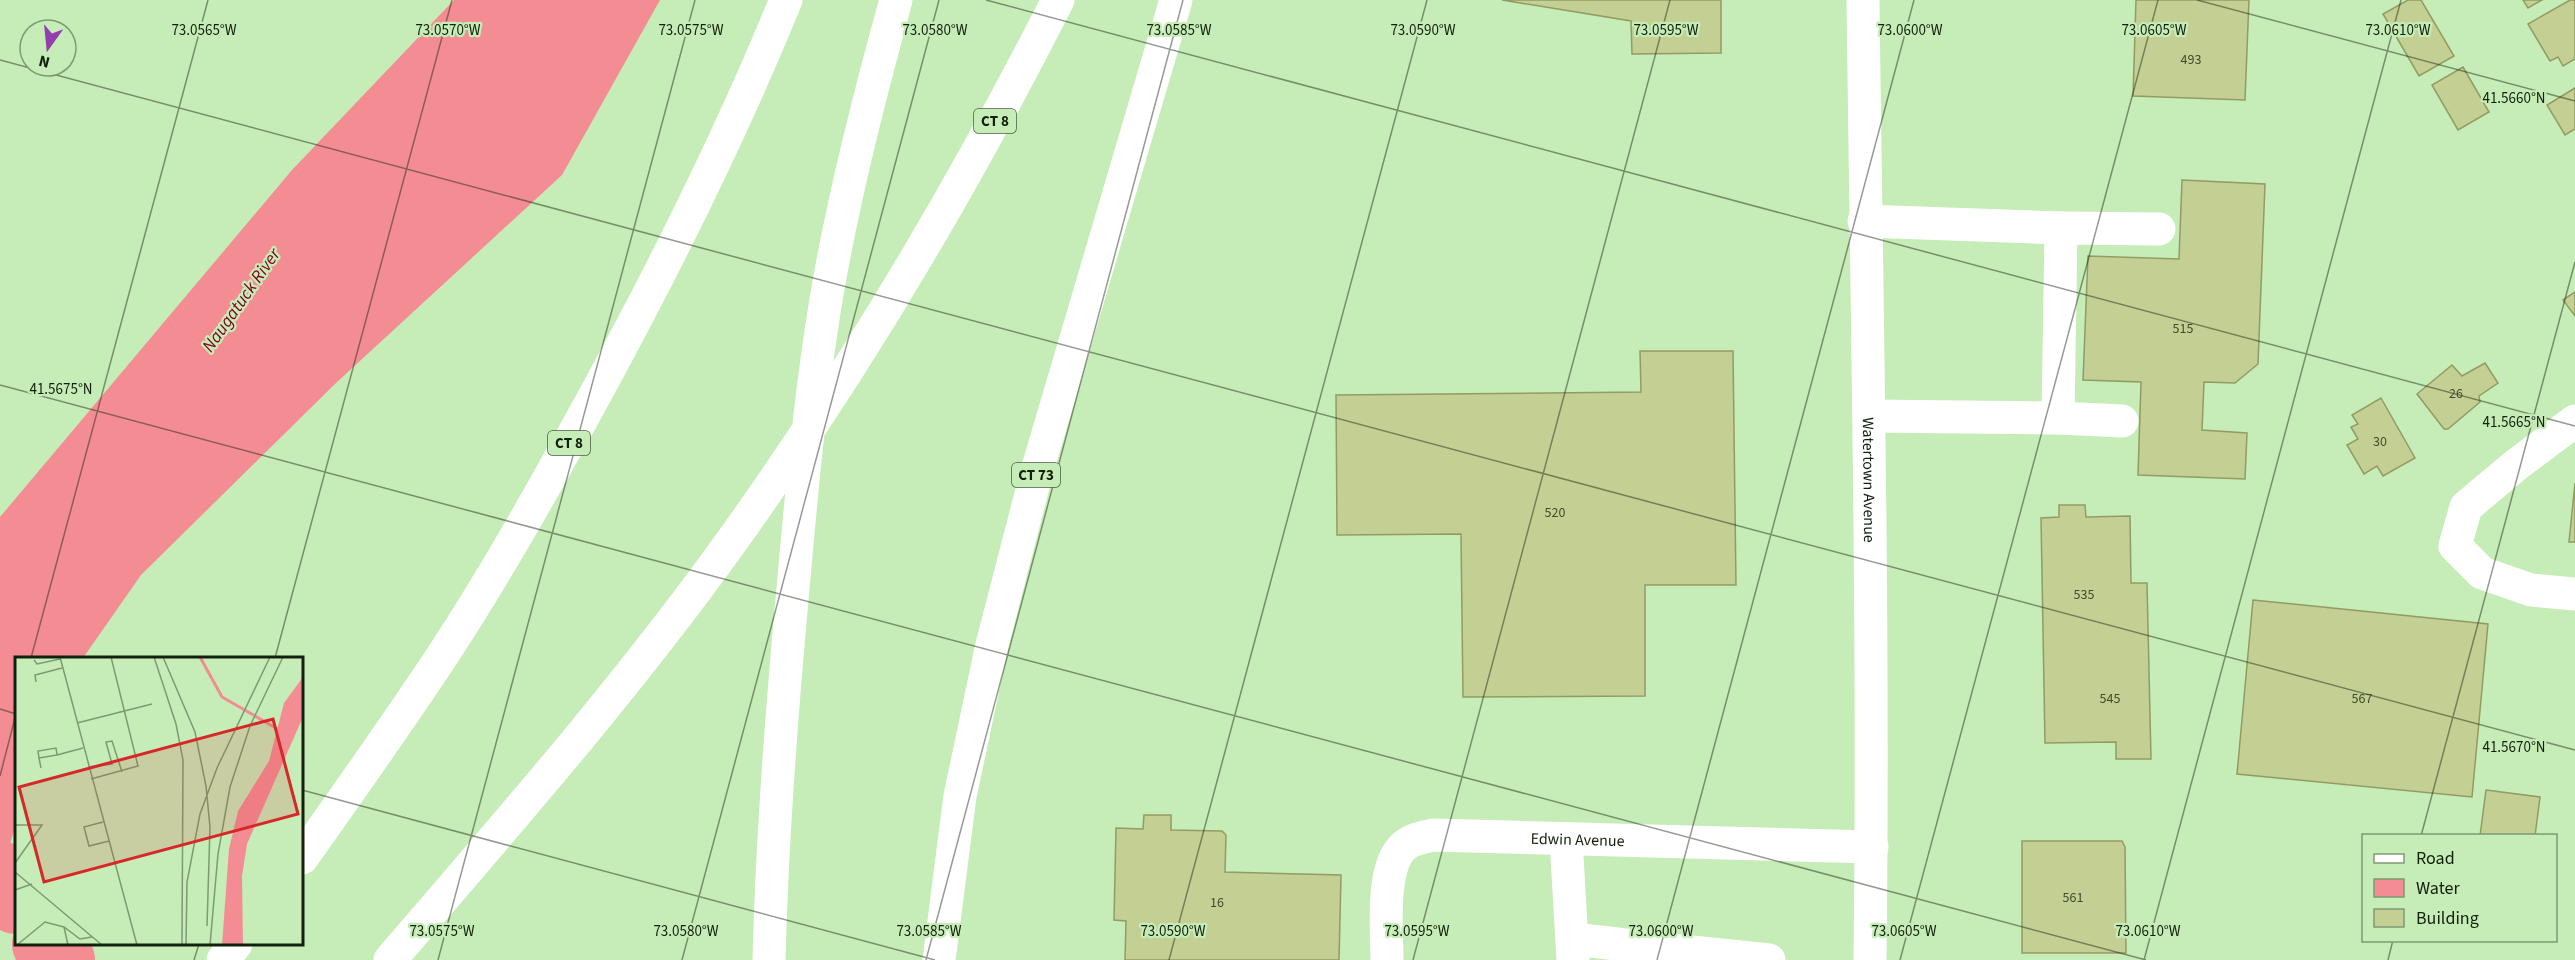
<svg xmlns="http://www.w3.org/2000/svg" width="2575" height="960" viewBox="0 0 2575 960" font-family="'Source Sans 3',sans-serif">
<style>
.water{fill:#f38d93}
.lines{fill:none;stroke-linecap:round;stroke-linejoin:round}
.river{stroke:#f38d93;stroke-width:68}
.building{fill:#c4cf93;stroke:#929c62;stroke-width:1.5}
.minor{stroke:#fff;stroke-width:33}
.major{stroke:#fff;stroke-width:33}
.highway{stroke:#fff;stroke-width:33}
.ticks{fill:none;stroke:#13200d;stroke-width:1.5;stroke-opacity:0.45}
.labels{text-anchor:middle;stroke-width:4.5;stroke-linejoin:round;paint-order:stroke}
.number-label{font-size:14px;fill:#3f4c2e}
.shield{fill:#c6ecb7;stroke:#495d40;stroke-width:1.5}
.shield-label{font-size:15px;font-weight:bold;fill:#13200d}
.street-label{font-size:16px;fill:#13200d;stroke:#c6ecb7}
.water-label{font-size:18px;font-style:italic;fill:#810023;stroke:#c6ecb7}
.inset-river{fill:none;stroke:#f38d93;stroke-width:3}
.inset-road{fill:none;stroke:#7e9a73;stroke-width:1.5}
.view{fill:#d62828;fill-opacity:0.15;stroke:#d62828;stroke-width:3}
.inset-edge{fill:none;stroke:#13200d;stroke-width:3}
.ticks-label{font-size:15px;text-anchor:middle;fill:#13200d;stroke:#c6ecb7;stroke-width:4.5;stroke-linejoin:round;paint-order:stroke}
</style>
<rect width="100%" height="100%" fill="#c6ecb7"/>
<!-- water -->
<path class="water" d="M454,0h206l-98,175 -226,208 -195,192 -58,83h-67v166l-16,54v-361l292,-347z"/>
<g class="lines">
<!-- river -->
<path class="river" d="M0,875l16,25
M46,944l6,9 9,7"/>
</g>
<!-- building -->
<path class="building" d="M1502,0h219v53l-89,1 -1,-33z
M2136,0h113l-4,100 -112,-4z
M2408,0h13l33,56 -35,20 -36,-62z
M2523,0h19l-14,8z
M2570,0h5v59l-12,7 -5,-9 -8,4 -22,-37z
M2463,67l26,45 -31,18 -26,-45z
M2575,88v41l-10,6 -18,-30z
M2182,180l83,4 -7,180 -23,19 -31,-1 -2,48 45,3 -2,46 -107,-4 3,-93 -58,-2 5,-124 91,3z
M2575,292v24l-12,-16z
M1640,351h93l3,234h-91v111l-182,1 -2,-163 -124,1 -1,-140 305,-3z
M2485,363l13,20 -19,13 1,6 -32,27h-4l-27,-35 35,-29 10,11z
M2381,398l34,60 -32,18 -6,-10 -13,8 -17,-29 11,-6 -7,-12 7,-3 -6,-9z
M2575,483v59h-6z
M2059,505h26l1,12 44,-1 1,67h16l4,176h-35v-17l-71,1 -4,-225 18,-1z
M2253,600l235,24 -16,173 -235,-23z
M2486,790l54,7 -5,39h-55z
M1144,815h27v15l51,1 4,4 -1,37 116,3 -2,85h-214l1,-39 -12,-1 2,-92 27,1z
M2022,841h100l3,6 1,106h-104z"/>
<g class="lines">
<!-- minor -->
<g class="minor">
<path d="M1864,221l197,7 -3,190 -189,-2"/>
<path d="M2061,228l98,1"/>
<path d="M2058,418l64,3"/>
<path d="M2575,421l-59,44 -50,42 -11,39 27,27 49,17 44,4"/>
<path d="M1566,839l7,121"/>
<path d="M1573,939l61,7"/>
<path id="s1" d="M1387,960c0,-30 -8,-103 23,-118 7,-4 16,-5 23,-7l439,12"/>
<path d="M1634,960v-14l135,14"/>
</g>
<!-- major -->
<path class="major" id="s2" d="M1863,0c4,320 11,640 7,960"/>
<!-- highway -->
<path class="highway" d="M302,858c49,-69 98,-138 144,-208 56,-86 106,-176 155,-266 68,-125 131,-252 185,-384
M223,960l13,-16
M390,960c115,-134 232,-267 336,-411 125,-173 235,-358 332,-549
M769,960c3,-120 12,-240 23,-360 9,-102 18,-205 35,-306 17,-99 42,-197 69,-294
M939,960l21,-164 32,-151 45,-174 139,-471"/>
</g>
<!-- ticks -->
<path class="ticks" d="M986,0l1589,426M2197,0l378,101M0,60l2575,690M0,385l2146,575M31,658l177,-658M275,658l177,-658M0,709l16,5M0,776l16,-62M302,790l633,170M2421,836l154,-574M194,960l5,-16M438,960l257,-960M682,960l257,-960M926,960l257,-960M1169,960l258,-960M1413,960l257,-960M1657,960l257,-960M1900,960l258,-960M2144,960l257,-960M2388,960l5,-20"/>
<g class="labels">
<!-- number labels -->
<g class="number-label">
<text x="2191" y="64">493</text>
<text x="2183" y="333">515</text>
<text x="2456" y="398">26</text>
<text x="2380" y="446">30</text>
<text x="1555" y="517">520</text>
<text x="2084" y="599">535</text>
<text x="2110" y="703">545</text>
<text x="2362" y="703">567</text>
<text x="2073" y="902">561</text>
<text x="1217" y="907">16</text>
</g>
<!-- shield labels -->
<g class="shield">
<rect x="974" y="109" width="42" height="24" rx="4.5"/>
<rect x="548" y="431" width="42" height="24" rx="4.5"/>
<rect x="1012" y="463" width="48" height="24" rx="4.5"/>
</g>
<g class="shield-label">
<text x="995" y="126">CT 8</text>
<text x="569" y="448">CT 8</text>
<text x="1036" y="480">CT 73</text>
</g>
<!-- street labels -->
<g class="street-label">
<text dy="6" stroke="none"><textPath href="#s2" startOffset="480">Watertown Avenue</textPath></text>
<text dy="6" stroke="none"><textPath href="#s1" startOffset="294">Edwin Avenue</textPath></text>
</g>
<!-- water labels -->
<g class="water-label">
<text transform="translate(241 300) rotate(-55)" y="6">Naugatuck River</text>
</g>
</g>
<!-- overview -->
<g transform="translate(15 657)">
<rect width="288" height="288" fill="#c6ecb7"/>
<path d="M288,20v40l-56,127 -5,32 1,69h-21l7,-96 9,-38 31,-50 15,-58z" fill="#f38d93"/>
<path class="inset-river" d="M185,0l22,40 59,34"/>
<path class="inset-road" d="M45,0l77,288M139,0l22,67 7,36 -1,185M148,0l32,75 11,54 4,41 -3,99M19,3l3,4 23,-5M21,25l-1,-7 27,-7M62,66l75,-19M42,98l26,-7M24,101l18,-3 -1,-7 -18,3 1,7 2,10M73,110l24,-3 -6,-22 6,-1 10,31M76,122l47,-13 -27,-109M88,165l-19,5 5,19 20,-5M0,168h27l-27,38M0,215l87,73M0,233l17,-6M49,270l4,18M2,288l28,-23 19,5 16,12 12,-2M171,288l1,-63 13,-68 17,-46 53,-111M195,288l8,-91 12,-67 20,-61 33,-69"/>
<path class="view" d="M258,62l25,95 -254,68 -25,-95z"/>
<rect width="288" height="288" class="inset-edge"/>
</g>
<g class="ticks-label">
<text x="204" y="35">73.0565°W</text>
<text x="448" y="35">73.0570°W</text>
<text x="691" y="35">73.0575°W</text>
<text x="935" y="35">73.0580°W</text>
<text x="1179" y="35">73.0585°W</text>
<text x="1423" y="35">73.0590°W</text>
<text x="1666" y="35">73.0595°W</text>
<text x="1910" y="35">73.0600°W</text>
<text x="2154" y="35">73.0605°W</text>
<text x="2398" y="35">73.0610°W</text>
<text x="2514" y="103">41.5660°N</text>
<text x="61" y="394">41.5675°N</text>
<text x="2514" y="427">41.5665°N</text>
<text x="2514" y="752">41.5670°N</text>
<text x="442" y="936">73.0575°W</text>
<text x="686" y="936">73.0580°W</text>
<text x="929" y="936">73.0585°W</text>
<text x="1173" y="936">73.0590°W</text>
<text x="1417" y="936">73.0595°W</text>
<text x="1661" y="936">73.0600°W</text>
<text x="1904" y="936">73.0605°W</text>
<text x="2148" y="936">73.0610°W</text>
</g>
<!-- legend -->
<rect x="2362" y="834" width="195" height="108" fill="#c6ecb7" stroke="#7e9a73" stroke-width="1.5"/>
<rect x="2374" y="854" width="30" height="9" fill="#ffffff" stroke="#7e9a73" stroke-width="1.5"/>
<text x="2416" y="864" font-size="18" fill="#13200d">Road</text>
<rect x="2374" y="879" width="30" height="18" fill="#f38d93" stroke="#7e9a73" stroke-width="1.5"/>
<text x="2416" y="894" font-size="18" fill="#13200d">Water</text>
<rect x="2374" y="909" width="30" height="18" fill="#c4cf93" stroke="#7e9a73" stroke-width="1.5"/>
<text x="2416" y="924" font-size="18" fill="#13200d">Building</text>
<!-- north arrow -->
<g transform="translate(48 48) rotate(195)"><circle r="28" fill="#c6ecb7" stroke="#7e9a73" stroke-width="1.5"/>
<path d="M0-4.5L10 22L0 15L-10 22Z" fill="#923fad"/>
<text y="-9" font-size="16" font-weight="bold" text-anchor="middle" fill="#13200d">N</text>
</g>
</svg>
